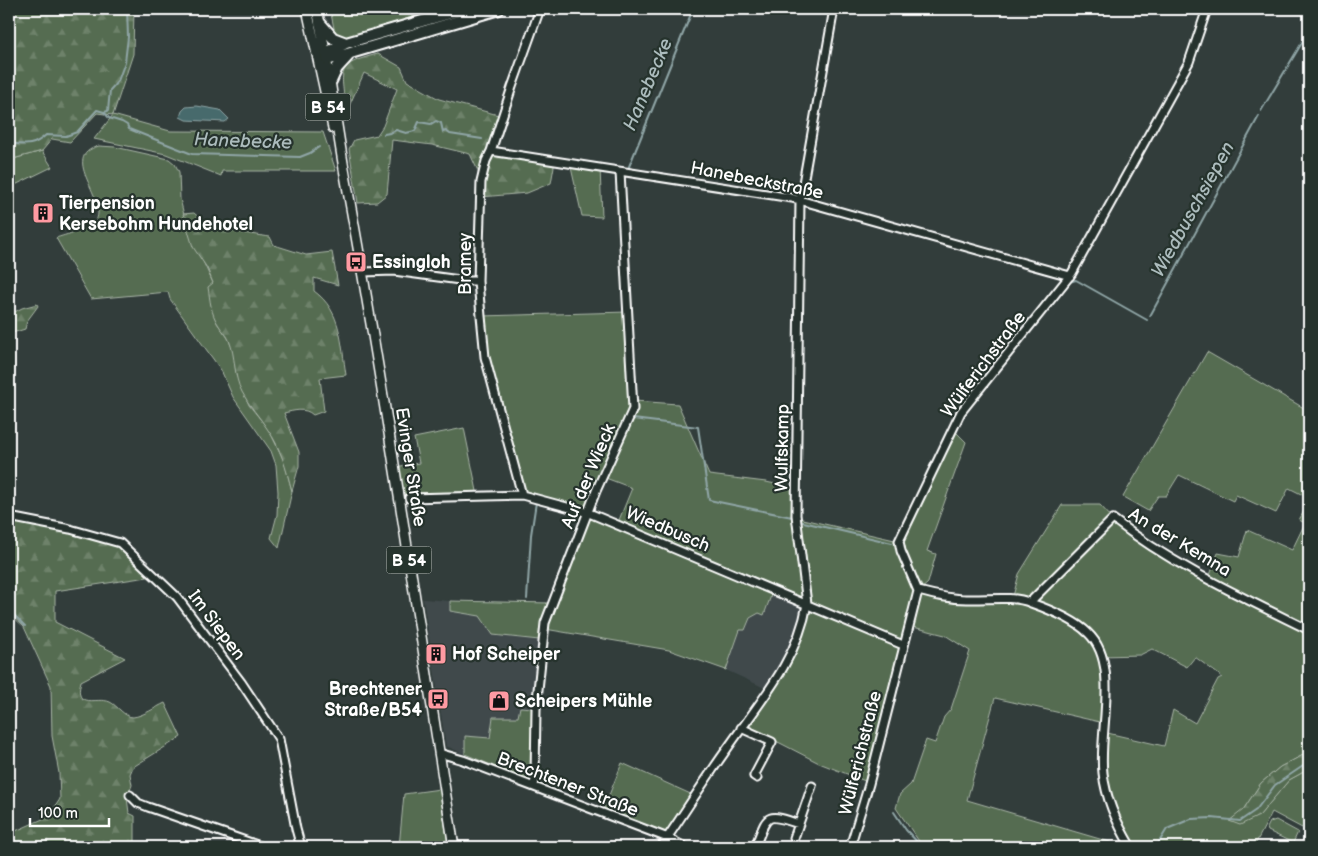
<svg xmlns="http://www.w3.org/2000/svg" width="1318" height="856" viewBox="0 0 1318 856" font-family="'Balsamiq Sans',sans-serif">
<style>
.built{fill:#404a4c}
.green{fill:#556c51;stroke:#aab6a8;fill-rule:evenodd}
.forest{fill:url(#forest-firs);stroke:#aab6a8}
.water{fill:#466a6c;stroke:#90a6a7}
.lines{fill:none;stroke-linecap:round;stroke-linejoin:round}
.stream{stroke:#90a6a7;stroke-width:2}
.minor-casing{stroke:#fff;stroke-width:11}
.major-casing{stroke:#fff;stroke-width:12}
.highway-casing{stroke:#fff;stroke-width:14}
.minor{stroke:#26332d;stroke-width:7}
.major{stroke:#26332d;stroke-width:9}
.highway{stroke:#26332d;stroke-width:10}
.labels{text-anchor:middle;stroke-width:4.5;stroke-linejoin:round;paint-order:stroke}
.shield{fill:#26332d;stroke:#bec2c0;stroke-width:1}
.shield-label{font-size:16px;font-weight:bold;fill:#fff}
.street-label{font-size:18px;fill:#fff;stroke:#26332d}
.poi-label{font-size:18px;font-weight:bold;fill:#fff;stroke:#26332d;text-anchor:start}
.water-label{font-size:19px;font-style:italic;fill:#acbcbd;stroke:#26332d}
</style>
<defs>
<pattern id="forest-firs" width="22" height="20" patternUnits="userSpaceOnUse" patternTransform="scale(1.25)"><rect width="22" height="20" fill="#556c51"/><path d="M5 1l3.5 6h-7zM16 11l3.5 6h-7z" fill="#6e826b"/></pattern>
</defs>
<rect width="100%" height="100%" fill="#323d3b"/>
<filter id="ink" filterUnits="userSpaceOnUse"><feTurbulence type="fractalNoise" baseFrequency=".02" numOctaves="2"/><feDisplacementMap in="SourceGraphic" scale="10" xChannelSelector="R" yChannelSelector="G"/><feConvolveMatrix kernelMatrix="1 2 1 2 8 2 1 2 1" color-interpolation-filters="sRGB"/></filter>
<g filter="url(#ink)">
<!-- built -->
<path class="built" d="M773,590l29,14 2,5 -13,42 -24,38 -41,-19 14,-40 5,-1 5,-11 9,-5 5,2z
M423,599l27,2v10l30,5 13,19 46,5 -6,68 -15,9 -28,22 -25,-3v18l-19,-8z"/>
<!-- green -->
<path class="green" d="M330,9h108l-80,25 -17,4 -6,-5z
M113,115l57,16 153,1 13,39h-114l-1,5 -55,-22 -72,-15z
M99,146l16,1 54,12 6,5 4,8 1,27 7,28 26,56 4,40 11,15 6,15 2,22 13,30 20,25 15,31 8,30 -13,57 -8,-10 6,-23 1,-23 -2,-27 -5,-14 -38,-54 -12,-27 -51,-71 -2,-7 -77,7 -35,-61c8,-3 34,-9 39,-16 16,-22 -38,-65 4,-76z
M42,151l10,16 -39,19v5l-4,8v-40h4z
M570,163l30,5 2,49 -20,-1z
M628,312l6,89 44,3 31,71 57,7 28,6 4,30 101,23 53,-113 14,14 -39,109 9,3 -8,29 -9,8 25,7 68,2 7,-26 43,-69h38l13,14 96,59 9,-25 21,4 8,-27 45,20 13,-27 -6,-3 10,-18v250l-29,15 -19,16 -18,27 16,6 30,-36 20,-11v54l-7,5 -30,-16 -16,31 -24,-1 -1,5h-100l-24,-53 -4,-62 61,14 9,-36 22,13 23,-44 4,-2 -27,-20 -8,10 -35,-18 -12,6 -38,1 2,67 -109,-25 -28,102 160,47h-204l-27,-39 4,-14 11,-10 15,-44 9,3 9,-26 7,-8 19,-58 -25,-16 -40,-10 -40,156 -46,-18 -39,-20 -37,-16 39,-54 29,-69 -38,-14 -9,25 -5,-2 -9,5 -5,12h-5l-14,40 -57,-20 -124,-21 44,-116 -64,-16 -40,-140 -4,-41zM603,477l29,11 -15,37 -28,-12z
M1207,352l102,59v87l-20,-10 -13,25 -40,-18 -3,6 -54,-26 -13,21h-8l-10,15 -25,-14z
M464,428l14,68 -78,4 -5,-33 24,-4 -5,-25z
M450,601l100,2 -11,37 -46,-5 -13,-19 -30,-5z
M520,707l13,1 -1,69 -3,4 -64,-27v-18l25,2 3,-21h25z
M622,763l73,33 -27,42 -65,-28z
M440,789l8,58h-49l5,-53z
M1276,820l22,12 -5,11 -25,-12 -1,-3 3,-6z"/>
<!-- forest -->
<path class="forest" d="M9,9h125l-1,45 -20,61 -16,-2 -27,29 -18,-3 -10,12 -29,8h-4z
M378,54l23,13 6,14 32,18 63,17 -10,35 63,10 -4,22 -24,10 -46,4 -3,-26 -8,-17 -38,-9 -40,-5 -5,54 -10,8 -19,1 -9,-54 5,-9 23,-5 6,-9 14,-37 -33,-16 -18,40c-4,-42 -13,-48 32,-59z
M194,213l14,13 9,3 53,8 4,8 32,10 26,-3 6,33 -24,-7v13c28,20 27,53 32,84l-26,3 4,33 -11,4c-8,-8 -20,-4 -29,-2l15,39v14l-7,25c-6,-22 -11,-43 -24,-61 -8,-13 -19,-24 -26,-38 -9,-17 -6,-35 -13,-52 -2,-6 -8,-10 -11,-16 -7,-10 -8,-24 -10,-37l5,-4 -6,-15 -14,-21 -10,-33z
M37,304l1,2 -11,15 -2,8 -16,5v-19l13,-7z
M10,519l101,22 10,5 33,30 -99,15v31l70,36 -44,23c-8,30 16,15 29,21 8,4 14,15 23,15 10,-1 23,-10 32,-14l16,34 -48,30 -3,7 2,11 -5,13 2,15 6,3v31h-126v-13l36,-16 8,-8 7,-11 -1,-26 -7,-37 -1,-50 -27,-59 -15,-14z
M1309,752v17l-20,11 -30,36 -19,9 -11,-4 14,-11 18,-27 19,-16z"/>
<!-- water -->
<path class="water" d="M197,106l23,4 9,9 -4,3 -39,-2 -6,-3 2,-6 4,-4z"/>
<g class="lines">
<!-- stream -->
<path class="stream" d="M1186,58l4,-11
M1176,78l9,-16
M1158,111l17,-31
M1261,111l48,-80
M104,112l4,-1 2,-21 8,-9 7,-19 3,-25 -1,-28
M1150,125l6,-10
M384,134l6,-1 6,-3 10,3 9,-2 4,-9 12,2 5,-3 5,2 2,9 3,-1 4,3 32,5
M9,143c17,2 24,4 37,-8l20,1 11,-4 20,-22 7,2 5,6 13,4 5,3 2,4 63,25 108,3 10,-4 9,-6
M628,169l65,-160
M1042,316l27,-34 7,-2 71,40
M1150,316l109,-200
M632,333l4,73
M966,399l22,-27
M960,408l3,-5
M963,415l75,-94
M633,419l65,8 11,73 83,17
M942,443l16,-31
M618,452l15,-35
M928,472l13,-26
M605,480l11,-24
M799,521l93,22
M527,599l4,-64 5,-33 7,2
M9,610l16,16
M894,812l12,18 16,17
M1156,847l11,-18 24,-10 21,-1 28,3 16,-11 19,-25 34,-23"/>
<!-- minor casing -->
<g class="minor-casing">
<path id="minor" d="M491,151l301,47 278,78
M363,272l31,-1 73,10h11
M522,495l-37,-138 -4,-41 -3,-35 3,-99 5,-21 5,-10 21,-64 28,-78
M409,498l113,-3 67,18 314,132
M9,517l61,12 50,14 57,54 64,85 38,57 17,90 5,18
M918,591c16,4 32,8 49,8 20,1 45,-4 64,4 17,6 44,17 57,30 33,31 10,99 15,140 3,27 14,51 28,74
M1030,602l83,-83c59,46 129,78 196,111
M741,728l31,14 -18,34 3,2
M439,753l24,7 205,78 17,9
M534,787l1,-9 1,-69 9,-86 51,-132 37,-82 -13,-237
M130,795l8,8 10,4 115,40
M794,838l18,-52
M661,847c22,-32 43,-66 66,-98 31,-45 71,-89 80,-145l-11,-89 4,-315 34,-191
M755,847c13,-32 9,-35 44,-23
M850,847l19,-63 49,-193 -17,-40 -2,-10 62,-129 111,-139 117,-211 18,-53"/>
</g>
<!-- major casing -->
<g class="major-casing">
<path id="major" d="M307,9l26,119
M317,9c11,53 18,106 27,160 41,225 74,452 110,678"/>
</g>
<!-- highway casing -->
<g class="highway-casing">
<path id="highway" d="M320,23l13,15 13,5
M326,53l20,-10 118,-34
M327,60l172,-51
M331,81l6,-13 11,-12"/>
</g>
<!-- minor -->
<use href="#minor" class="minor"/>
<!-- major -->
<use href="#major" class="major"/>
<!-- highway -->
<use href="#highway" class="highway"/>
</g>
</g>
<!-- icons -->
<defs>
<g id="building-square" transform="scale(1.125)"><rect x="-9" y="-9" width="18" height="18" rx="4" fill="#ff9aa2" stroke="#26332d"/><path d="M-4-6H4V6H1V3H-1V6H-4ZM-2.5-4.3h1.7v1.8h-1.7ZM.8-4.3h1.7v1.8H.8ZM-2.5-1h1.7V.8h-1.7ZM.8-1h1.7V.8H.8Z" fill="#111"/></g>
<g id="bus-square" transform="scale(1.125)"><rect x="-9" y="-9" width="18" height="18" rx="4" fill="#ff9aa2" stroke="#26332d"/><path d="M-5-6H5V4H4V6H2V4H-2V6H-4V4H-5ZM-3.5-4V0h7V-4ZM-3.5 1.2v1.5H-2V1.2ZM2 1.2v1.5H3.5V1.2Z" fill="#111"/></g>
<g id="shop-square" transform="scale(1.125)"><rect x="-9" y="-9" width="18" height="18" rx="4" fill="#ff9aa2" stroke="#26332d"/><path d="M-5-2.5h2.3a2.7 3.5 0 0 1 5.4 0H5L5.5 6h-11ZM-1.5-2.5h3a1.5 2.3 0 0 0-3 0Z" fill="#111"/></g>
</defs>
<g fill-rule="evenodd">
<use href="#building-square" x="43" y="213"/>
<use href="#bus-square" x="356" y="262"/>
<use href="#building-square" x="436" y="654"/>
<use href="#bus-square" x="438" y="699"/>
<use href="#shop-square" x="499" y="701"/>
</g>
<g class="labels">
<!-- shield labels -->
<g class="shield">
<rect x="305.5" y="93.5" width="45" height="27" rx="4"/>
<rect x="386.5" y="546.5" width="45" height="27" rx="4"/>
</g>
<g class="shield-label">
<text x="328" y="113">B 54</text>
<text x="409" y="566">B 54</text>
</g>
<!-- street labels -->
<g class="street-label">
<text transform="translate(757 180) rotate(11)" y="6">Hanebeckstraße</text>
<text transform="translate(465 264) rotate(-90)" y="6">Bramey</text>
<text transform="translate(983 364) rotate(-53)" y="6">Wülferichstraße</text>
<text transform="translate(782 448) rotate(-89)" y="6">Wulfskamp</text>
<text transform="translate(411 467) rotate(81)" y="6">Evinger Straße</text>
<text transform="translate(588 476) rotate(-67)" y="6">Auf der Wieck</text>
<text transform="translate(668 529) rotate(23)" y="6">Wiedbusch</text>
<text transform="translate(1180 542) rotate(31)" y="6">An der Kemna</text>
<text transform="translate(217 625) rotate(53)" y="6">Im Siepen</text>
<text transform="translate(860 753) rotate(-76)" y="6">Wülferichstraße</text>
<text transform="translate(568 784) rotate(21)" y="6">Brechtener Straße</text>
</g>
<!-- poi labels -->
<g class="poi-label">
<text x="59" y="209">Tierpension<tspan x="59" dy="21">Kersebohm Hundehotel</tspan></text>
<text x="372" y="268">Essingloh</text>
<text x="452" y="660">Hof Scheiper</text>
<text x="422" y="695" text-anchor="end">Brechtener<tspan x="422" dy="21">Straße/B54</tspan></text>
<text x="515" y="707">Scheipers Mühle</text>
</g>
<!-- water labels -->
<g class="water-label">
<text transform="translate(647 84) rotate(-67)" y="7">Hanebecke</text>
<text transform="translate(243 140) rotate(2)" y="7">Hanebecke</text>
<text transform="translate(1192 209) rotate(-61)" y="7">Wiedbuschsiepen</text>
</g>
</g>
<!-- margin -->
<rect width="1318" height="856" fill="none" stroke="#26332d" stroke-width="30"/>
<rect x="15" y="15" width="1288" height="826" fill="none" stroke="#fff" stroke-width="2" filter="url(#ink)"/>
<!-- scale -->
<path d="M30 818v8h79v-8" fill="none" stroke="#ffffff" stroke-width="2.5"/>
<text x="38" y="818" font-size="15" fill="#ffffff" stroke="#26332d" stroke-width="4" paint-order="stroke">100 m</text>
</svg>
